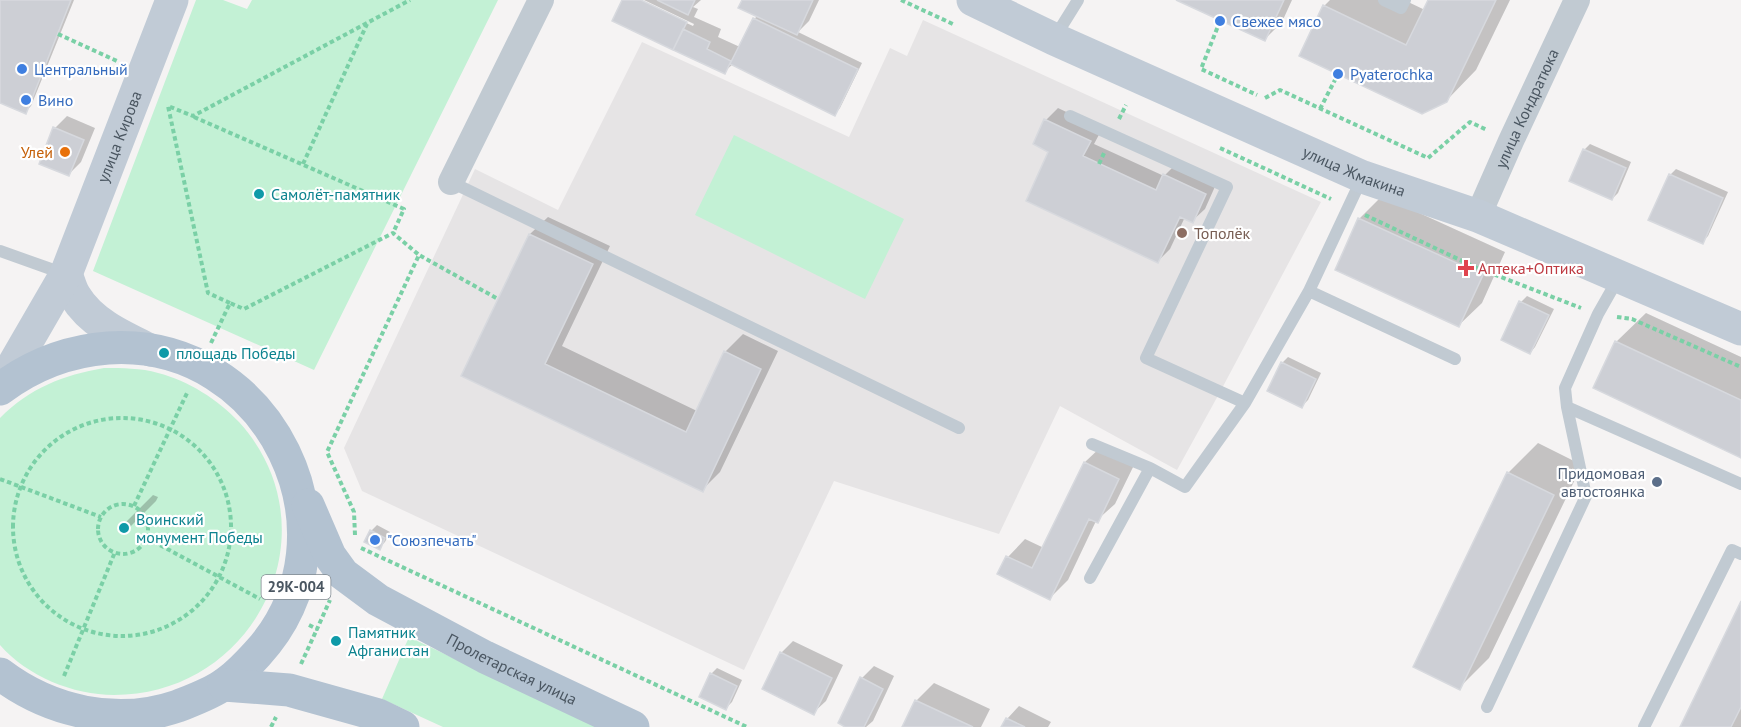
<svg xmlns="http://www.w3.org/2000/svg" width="1741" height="727" viewBox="0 0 1741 727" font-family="'PT Sans',sans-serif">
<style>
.education{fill:#e6e4e5}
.green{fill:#c3f1d5}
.shadow{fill:#0003}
.building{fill:#cdcfd5;stroke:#d7d9de;stroke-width:1.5}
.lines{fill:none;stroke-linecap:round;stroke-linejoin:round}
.path{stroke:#7ad0a6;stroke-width:4;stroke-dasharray:4.5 3;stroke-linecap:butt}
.lane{stroke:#c1cad2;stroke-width:12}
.street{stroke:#c1cad2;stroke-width:26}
.secondary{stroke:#c1cbd6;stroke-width:33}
.primary{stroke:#b3c2d1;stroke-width:33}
.shop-dot{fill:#3f7fe0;stroke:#fff;stroke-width:2}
.food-dot{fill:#e8710a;stroke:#fff;stroke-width:2}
.culture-dot{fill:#0f9aa8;stroke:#fff;stroke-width:2}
.education-dot{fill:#8d6e63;stroke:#fff;stroke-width:2}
.health-dot{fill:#e0444e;stroke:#fff;stroke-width:2}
.service-dot{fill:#5c6f8a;stroke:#fff;stroke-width:2}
.labels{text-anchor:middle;stroke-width:4.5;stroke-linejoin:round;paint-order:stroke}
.shield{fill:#fff;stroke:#808990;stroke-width:1.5}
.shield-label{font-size:15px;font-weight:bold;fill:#4a5661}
.shop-label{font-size:16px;fill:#366cbe;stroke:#fff;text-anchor:start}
.street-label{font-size:16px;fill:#4a5661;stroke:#fff}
.food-label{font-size:16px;fill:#c56008;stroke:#fff;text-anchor:end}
.culture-label{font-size:16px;fill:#0d838f;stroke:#fff;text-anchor:start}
.education-label{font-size:16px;fill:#785e54;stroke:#fff;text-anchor:start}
.health-label{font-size:16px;fill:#be3a42;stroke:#fff;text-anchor:start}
.service-label{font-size:16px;fill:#4e5e75;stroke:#fff;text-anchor:end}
</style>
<rect width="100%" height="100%" fill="#f5f3f3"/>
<!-- education -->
<path class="education" d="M923,20l398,182 -101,190 -43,78 -117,-64 -61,128 -165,-53 -90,189 -382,-179 -18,-43 131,-279 83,41 84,-168 207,95 41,-89 17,8z"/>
<!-- green -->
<path class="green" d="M196,0h27l24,9 5,-9h246l-184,370 -221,-99z
M734,135l170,84 -39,80 -170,-84z
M104,368c18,0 37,0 54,5 31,8 59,26 81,49 97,107 18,273 -125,273 -41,0 -87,-19 -114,-50v-227c30,-30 63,-43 104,-50z
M409,637l189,90h-155l-61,-28z"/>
<!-- shadow -->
<path class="shadow" d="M0,0h74l-43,106 -6,6 -25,-10z
M624,0h13l56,26 1,-2 -50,-24h57l-8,7 5,2 -4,8 27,12 -3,8 22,10 17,-32 -13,-15h75l-10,21 -11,11 64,31 -22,45 -5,6 -102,-50 -9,8z
M1180,0h112l-10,22 -18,18z
M1330,0h74l21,10 4,-10h81l-34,70 -30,31 -122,-95z
M1058,108l44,21 -8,15 70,32 13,-13 40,19 -12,27 -13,12 -7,-4 -15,32 -12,12 -108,-110 -4,-31z
M67,116l28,12 -14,34 -12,12 -14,-46z
M1590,144l41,18 -13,31 -6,6 -28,-49z
M1676,169l52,23 -20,44 -6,6 -32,-67z
M1382,196l123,56 -23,51 -23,22 -100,-106z
M548,217l62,29 -48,100 135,65 28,-59 18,-18 35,17 -58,121 -18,18 -239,-115 67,-141z
M1527,296l27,13 -19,38 -5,6 -27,-13 18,-38z
M1646,313l95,44v99l-125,-114z
M1288,357l33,16 -13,27 -6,6 -20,-43z
M1538,443l44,22 -93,193 -30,30 49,-215z
M1103,445l33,16 -21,43 -19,17 -28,59 -18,18 -42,-41 17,-18 19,9 41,-86z
M153,495l5,2 -2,4 -30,30 -4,-2 1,-4z
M377,525l13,7 -5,10 -6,6 -8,-17z
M1741,604v123h-59z
M793,641l50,24 -17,36 -13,12 -32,-60z
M874,666l20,10 -21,45 -7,6h-17l13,-49z
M717,668l25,12 -10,22 -6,6 -15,-34z
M934,683l56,26 -9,18h-77l12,-26z
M1019,706l32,16 -3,5h-45l4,-8z"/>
<!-- building -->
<path class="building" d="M0,0h71l-45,114 -26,-11z
M622,0h19l46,22 -14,28 -61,-29z
M657,0h38l-7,15z
M742,0h71l-16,35 -59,-27z
M1176,0h108l-19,41z
M1428,0h68l-49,102 -25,12 -123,-58 24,-51 83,40z
M753,18l105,51 -23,47 -105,-52z
M683,29l27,13 -3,7 24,12 -6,13 -52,-24z
M1044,119l47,22 -8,15 73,34 7,-16 43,20 -13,29 -13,-6 -22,46 -132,-62 22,-49 -15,-8z
M53,127l31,13 -15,36 -30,-12z
M1583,149l43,19 -14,32 -43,-19z
M1669,174l54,24 -20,46 -55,-24z
M1358,218l125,57 -24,52 -124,-57z
M529,234l64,30 -48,100 141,68 38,-81 37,18 -58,123 -242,-116z
M1519,301l30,14 -19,39 -29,-14z
M1615,341l126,59v58l-148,-70z
M1281,362l35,17 -14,29 -35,-17z
M1084,462l35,17 -21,44 -9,-4 -39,81 -53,-26 9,-18 26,12z
M1507,472l47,23 -94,195 -47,-23z
M370,530l15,8 -5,12 -16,-8z
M1741,601v106l-10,20h-51z
M780,652l52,26 -18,37 -52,-26z
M710,673l27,13 -11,24 -27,-13z
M860,677l23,12 -19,38h-19l-7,-4z
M915,700l58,27h-71z
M1006,718l19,9h-24z"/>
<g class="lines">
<!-- path -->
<path class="path" d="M901,0l54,25
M1220,21l-19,48 56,26
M58,34l59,27
M1265,98l15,-8 148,68 42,-36 17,8
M1320,109l18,-35
M194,117l210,92 -11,24
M1119,119l7,-14
M1220,148l111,51
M303,164l64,-140
M1099,164l6,-13
M1365,215l110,52 106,41
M230,303l-22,-10 -40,-187 25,10 217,-116
M1617,317l15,2 109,48
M211,343l19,-40 14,6 149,-76 26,22
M13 527a109 109 0 1 1 218 0a109 109 0 1 1-218 0Z
M0,479l101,38
M98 529a25 25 0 1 1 50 0a25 25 0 1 1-50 0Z
M134,506l53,-113
M355,535l-1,-23 -27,-60 92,-197 79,44
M147,538l113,61
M361,548l386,179
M309,625l8,4 13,-29
M301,664l16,-35
M64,676l51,-124
M271,727l5,-10"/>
<!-- lane -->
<path class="lane" d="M1384,0l17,8 4,-8
M1055,37l23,-37
M1070,116l157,71 -81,171 99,45
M451,182l508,246
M0,251l65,23
M1309,291l146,68
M1567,407l174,77
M1092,444l58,24 35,19 60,-84 64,-112 53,-113
M1090,578l60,-110
M1487,707l99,-211 -19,-89 -2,-19 33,-74 21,-37
M1644,727l88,-177 9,4"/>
<!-- street -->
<g class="street">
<path d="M451,182l90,-182"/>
<path id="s1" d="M1478,216l33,-75 66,-141"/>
</g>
<!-- secondary -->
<g class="secondary">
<path id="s2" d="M973,0l81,39 309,138 115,39 263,113"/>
<path d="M66,274c3,7 5,16 9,22 16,27 48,41 75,54"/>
<path id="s3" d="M0,388l66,-114 106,-274"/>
</g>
<!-- primary -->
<g class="primary">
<path d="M0,389c32,-24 68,-38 108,-41 162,-11 258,187 149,306 -10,11 -21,23 -34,31 -13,9 -30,15 -45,21 -61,21 -128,6 -178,-32"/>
<path id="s4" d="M308,505l22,51 13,18 35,26 107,57 148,70"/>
<path d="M224,685l65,5 89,25 25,12"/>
</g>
</g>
<!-- markers -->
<g class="shop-dot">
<circle cx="1220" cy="21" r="6"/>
<circle cx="22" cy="69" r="6"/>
<circle cx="1338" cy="74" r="6"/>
<circle cx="26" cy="100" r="6"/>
<circle cx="375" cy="540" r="6"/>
</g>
<circle class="food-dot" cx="65" cy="152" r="6"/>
<g class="culture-dot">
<circle cx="259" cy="194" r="6"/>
<circle cx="164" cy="353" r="6"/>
<circle cx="124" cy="528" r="6"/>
<circle cx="336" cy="641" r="6"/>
</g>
<circle class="education-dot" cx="1182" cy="233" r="6"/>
<path class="health-dot" d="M1463 259h6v6h6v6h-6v6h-6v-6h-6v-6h6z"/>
<circle class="service-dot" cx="1657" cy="482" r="6"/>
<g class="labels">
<!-- shield labels -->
<rect class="shield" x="261.5" y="575" width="69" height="24" rx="4.5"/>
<g class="shield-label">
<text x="296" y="592">29К-004</text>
</g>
<!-- shop labels -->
<g class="shop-label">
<text x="1232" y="27">Свежее мясо</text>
<text x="34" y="75">Центральный</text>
<text x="1350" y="80">Pyaterochka</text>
<text x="38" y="106">Вино</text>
<text x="387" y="546">"Союзпечать"</text>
</g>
<!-- street labels -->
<g class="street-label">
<text dy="6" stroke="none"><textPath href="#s1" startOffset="118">улица Кондратюка</textPath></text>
<text dy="6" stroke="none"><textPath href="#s3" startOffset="279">улица Кирова</textPath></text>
<text dy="6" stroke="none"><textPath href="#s2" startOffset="418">улица Жмакина</textPath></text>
<text dy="6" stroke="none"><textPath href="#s4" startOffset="272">Пролетарская улица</textPath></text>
</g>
<!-- food labels -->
<g class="food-label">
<text x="53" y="158">Улей</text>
</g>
<!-- culture labels -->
<g class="culture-label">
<text x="271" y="200">Самолёт-памятник</text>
<text x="176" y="359">площадь Победы</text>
<text x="136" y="525">Воинский<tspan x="136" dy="18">монумент Победы</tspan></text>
<text x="348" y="638">Памятник<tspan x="348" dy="18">Афганистан</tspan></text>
</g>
<!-- education labels -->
<g class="education-label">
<text x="1194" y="239">Тополёк</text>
</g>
<!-- health labels -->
<g class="health-label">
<text x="1478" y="274">Аптека+Оптика</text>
</g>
<!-- service labels -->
<g class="service-label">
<text x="1645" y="479">Придомовая<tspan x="1645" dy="18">автостоянка</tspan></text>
</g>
</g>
</svg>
